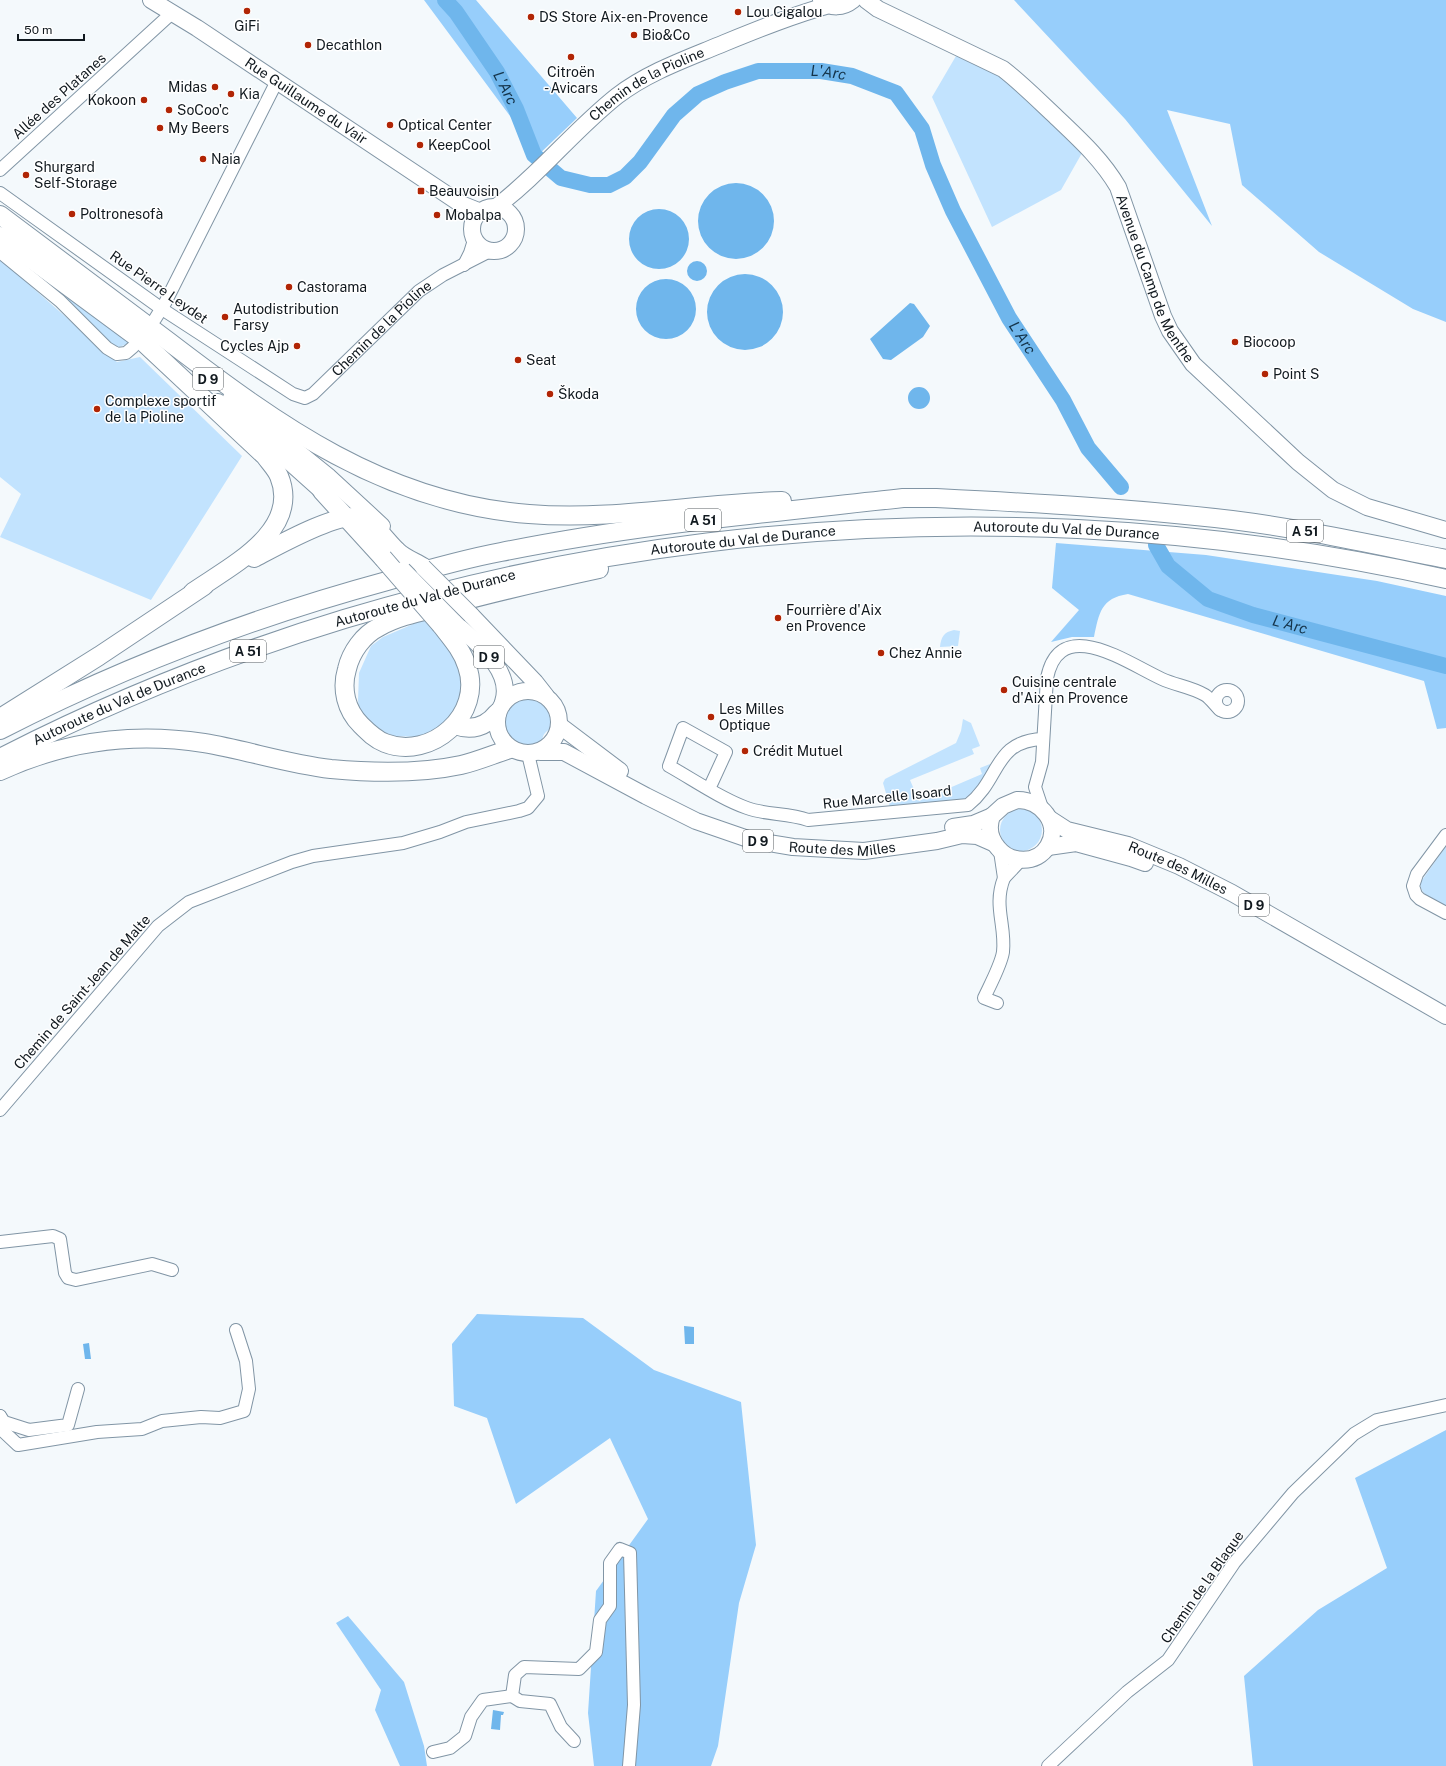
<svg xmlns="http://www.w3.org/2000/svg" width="1446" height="1766" viewBox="0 0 1446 1766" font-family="'Public Sans',sans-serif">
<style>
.green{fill:#c2e3fe}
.forest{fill:#97cefb}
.water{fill:#6fb6ec}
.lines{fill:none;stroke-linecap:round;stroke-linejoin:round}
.river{stroke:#6fb6ec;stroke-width:16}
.minor-casing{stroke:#8195a5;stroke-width:14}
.major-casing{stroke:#8195a5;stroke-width:18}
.highway-casing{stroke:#8195a5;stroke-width:20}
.minor{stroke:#fff;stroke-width:12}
.major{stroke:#fff;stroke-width:16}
.highway{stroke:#fff;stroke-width:18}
.major-bridge-casing{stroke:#8195a5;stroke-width:18;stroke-linecap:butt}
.highway-bridge-casing{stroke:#8195a5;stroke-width:20;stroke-linecap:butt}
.major-bridge{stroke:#fff;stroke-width:16}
.highway-bridge{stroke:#fff;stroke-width:18}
.poi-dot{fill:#b12505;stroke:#fff;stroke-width:1.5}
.labels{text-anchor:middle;stroke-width:3;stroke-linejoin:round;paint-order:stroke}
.shield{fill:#fff;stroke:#585e62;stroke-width:1}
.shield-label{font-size:13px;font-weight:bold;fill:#11191f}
.poi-label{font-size:14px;fill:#11191f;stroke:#fff;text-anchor:start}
.street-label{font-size:14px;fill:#11191f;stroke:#fff}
.water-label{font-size:15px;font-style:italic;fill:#143349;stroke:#fff}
</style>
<rect width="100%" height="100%" fill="#f4f9fc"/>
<!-- green -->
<path class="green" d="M956,56l49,22 77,75 -21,37 -69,37 -60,-130z
M0,246l130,97 -11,4 -7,-3 -52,-49z
M0,259l117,103 23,-5 102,99 -91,144 -151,-63 21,-43 -21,-17z
M425,619l27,28 11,26 -4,30 -15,23 -26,11 -23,-1 -12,-4 -13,-9 -10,-9 -2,-13 1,-28 12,-27 12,-9z
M954,630l6,1 -2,15 -18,1c1,-10 4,-15 14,-17z
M525,698c19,1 29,13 26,31 -6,2 -9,7 -9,13 -36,17 -56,-34 -17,-44z
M963,719l8,4 9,23 -8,3 2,5 -64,26 9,21 63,-27 -2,-6 10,-4 1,3c-6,14 -18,29 -32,34l-69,6 -7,-24 2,-4 71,-36 5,-12z
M1000 830a21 21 0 1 1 42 0a21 21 0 1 1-42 0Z
M1446,846v60c-11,-6 -25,-9 -26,-23z"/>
<!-- forest -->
<path class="forest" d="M424,0h52l101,118 -43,41 -21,-39z
M1014,0h432v322l-33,-13 -94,-57 -77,-67 -12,-61 -63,-14 45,116 -87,-107z
M1056,543l150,12 171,26 69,15v132l-9,1 -13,-48 -296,-87c-27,4 -29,19 -34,43h-22l-21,5 28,-32 -27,-22z
M477,1314l106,4 71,52 87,32 15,143 -17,58 -21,143 -7,20h-117l-6,-53 8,-122 52,-72 -38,-81 -94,66 -29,-86 -33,-12 -2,-62z
M1446,1430v336h-193l-9,-90 74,-66 69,-42 -32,-90z
M348,1616l56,66 20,64 3,20h-27l-25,-56 6,-20 -45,-67z"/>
<!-- water -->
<path class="water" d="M698 221a38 38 0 1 1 76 0a38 38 0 1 1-76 0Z
M629 239a30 30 0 1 1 60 0a30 30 0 1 1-60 0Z
M687 271a10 10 0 1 1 20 0a10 10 0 1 1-20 0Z
M707 312a38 38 0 1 1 76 0a38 38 0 1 1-76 0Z
M636 309a30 30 0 1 1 60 0a30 30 0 1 1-60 0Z
M910,303l4,1 16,22 -7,11 -32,23 -8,-1 -13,-20z
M908 398a11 11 0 1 1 22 0a11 11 0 1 1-22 0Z
M684,1326l10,1v17h-9z
M89,1343l2,16h-6l-2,-15z
M493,1710l11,2 -1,3h-2l-1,15 -9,-1z"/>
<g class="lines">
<!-- river -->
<g class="river">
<path id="s1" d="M445,0l11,12 41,60 19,37 18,46 27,23 29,7h19l16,-8 15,-15 34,-47 24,-21 27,-12 33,-11h63l31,5 44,17 26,36 11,36 20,46 56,107 54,82 25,48 33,39"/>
<path id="s2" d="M1156,545l12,21 40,33 45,16 193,51"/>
</g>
<!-- minor casing -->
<g class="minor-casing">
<g id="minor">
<path d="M0,170l173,-158"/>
<path id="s3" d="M0,193l162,116 131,85 12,4 8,-4 106,-103 24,-16 47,-24"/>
<path d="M0,252l60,49 47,47 10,6 9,-1 7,-6"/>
<path d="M464,265l6,-12 4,-13"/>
<path d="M155,319l10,-16 112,-222"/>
<circle cx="1227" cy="701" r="11"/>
<path d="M709,789l17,-37 -43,-24 -14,38c25,14 52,33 78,42 19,7 41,5 61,12l160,-15c33,-26 25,-64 75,-66"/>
<path d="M1042,808l-7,-21 7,-25 5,-84c13,-64 80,-15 115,1 13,6 30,8 43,16 5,3 10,10 15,15"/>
<path d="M1446,835l-29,39 -4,12 3,9 4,4 26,14"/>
<path d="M1000,851l4,27 16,-17"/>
<path d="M997,1003l-13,-5c6,-13 17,-33 19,-46 3,-27 -10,-46 1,-74"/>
<path d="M0,1110l158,-184 31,-24 103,-40 21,-6 90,-13 37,-11 26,-10 53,-11 9,-3 10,-12 -10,-42"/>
<path d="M0,1242l53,-6 7,3 5,34 3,5 8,2 76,-16 20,6"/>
<path d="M0,1416l4,16 14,13 79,-13 45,-3 20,-8 39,-4 19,1 24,-7 5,-22 -3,-28 -10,-31"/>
<path d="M0,1416l4,6 25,8 39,-5 10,-36"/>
<path d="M574,1741l-13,-14 -11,-23 -30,-3 -8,-5 3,-21 9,-8 55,2 17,-17 4,-32 10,-14v-43l10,-14 10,4 4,152 -5,61"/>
<path d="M433,1752l17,-4 15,-12 6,-19 12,-17 29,-4"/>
<path d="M1048,1766l79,-74 41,-32 66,-97 59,-70 61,-59 23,-14 69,-15"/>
</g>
</g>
<!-- major casing -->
<g class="major-casing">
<g id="major">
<path id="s4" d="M151,0l46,28 264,176 20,8"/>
<path d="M821,0c10,9 22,8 32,0"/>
<path id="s5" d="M866,0l12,9 125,60c18,14 34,30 50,45 24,23 48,44 65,73l45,129 7,15 23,33 105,98 35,28 34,17 79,23"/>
<path id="s6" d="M496,207c44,-33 78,-77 121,-111 30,-23 66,-36 100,-50 37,-15 73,-30 112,-41"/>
<circle cx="494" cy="229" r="22"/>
<path d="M231,398l98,79 53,49"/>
<path d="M218,402l46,37 67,60"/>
<path d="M471,615l64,67 11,14"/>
<path d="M453,621c21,20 61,49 50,81"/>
<circle cx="528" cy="722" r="31"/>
<path d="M559,725l61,46"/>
<path id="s7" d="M540,752h24l82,44 50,25 55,19 42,7 71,4 73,-10 25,-6 15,1 16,7"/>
<path d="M1017,800c24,-1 44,24 31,46 -11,19 -38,17 -50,2 -8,-9 -10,-21 -6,-32l11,-10z"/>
<path id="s8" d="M1050,819l17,11 61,15 51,21 53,27 214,123"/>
<path d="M953,827l20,-3 19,-8"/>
<path d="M1048,847l28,-4 55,15 14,5"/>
</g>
</g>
<!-- highway casing -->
<g class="highway-casing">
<g id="highway">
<path d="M0,215c56,42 112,84 168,126 110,84 217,162 361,173 83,7 170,-11 253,-13"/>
<path d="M0,236l142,105 123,115c5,7 11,13 14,20 23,55 -50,91 -86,116"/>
<path d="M322,491l61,67"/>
<path d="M254,558c21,-11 86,-48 107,-40 15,6 25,23 36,33 7,7 18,11 26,16"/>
<path d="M441,625c10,13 21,25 26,41 17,48 -36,95 -82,77 -10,-4 -17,-11 -24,-18 -15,-15 -20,-36 -14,-56 4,-17 16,-34 32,-42 21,-12 47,-16 69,-22 50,-14 100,-25 151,-36"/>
<path d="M0,718l99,-62 105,-70"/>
<path d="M455,725c16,6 31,2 42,-12"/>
<path d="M0,730c123,-63 254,-113 387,-149 38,-11 76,-22 114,-29 133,-27 268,-39 402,-54h31c99,5 199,10 298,22 72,9 143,25 214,39"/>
<path id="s9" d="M0,758c443,-227 961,-288 1446,-179"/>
<path d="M0,771c65,-30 133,-39 204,-28 42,7 84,21 127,26 43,4 88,5 130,-4 17,-4 33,-11 49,-16"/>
</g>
</g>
<!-- minor -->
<use href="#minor" class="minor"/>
<!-- major -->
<use href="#major" class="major"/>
<!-- highway -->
<use href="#highway" class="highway"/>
<!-- major-bridge casing -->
<g class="major-bridge-casing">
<path id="major-bridge" d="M423,567l48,48
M403,570l50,51"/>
</g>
<!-- highway-bridge casing -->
<g class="highway-bridge-casing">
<path id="highway-bridge" d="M383,558l58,67"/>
</g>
<!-- major-bridge -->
<use href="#major-bridge" class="major-bridge"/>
<!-- highway-bridge -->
<use href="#highway-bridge" class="highway-bridge"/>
</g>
<!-- markers -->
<g class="poi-dot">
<circle cx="247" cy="11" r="4"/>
<circle cx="738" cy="12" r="4"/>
<circle cx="531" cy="17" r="4"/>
<circle cx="634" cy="35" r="4"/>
<circle cx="308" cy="45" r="4"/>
<circle cx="571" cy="57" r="4"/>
<circle cx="215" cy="87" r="4"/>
<circle cx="231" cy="94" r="4"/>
<circle cx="144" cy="100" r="4"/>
<circle cx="169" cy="110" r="4"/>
<circle cx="390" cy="125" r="4"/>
<circle cx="160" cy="128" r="4"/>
<circle cx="420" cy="145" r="4"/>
<circle cx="203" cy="159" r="4"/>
<circle cx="26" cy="175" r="4"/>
<rect x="417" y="187" width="8" height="8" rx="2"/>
<circle cx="72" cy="214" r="4"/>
<circle cx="437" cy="215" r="4"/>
<circle cx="289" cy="287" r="4"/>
<circle cx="225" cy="317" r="4"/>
<circle cx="1235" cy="342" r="4"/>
<circle cx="297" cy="346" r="4"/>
<circle cx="518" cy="360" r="4"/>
<circle cx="1265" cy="374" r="4"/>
<circle cx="550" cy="394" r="4"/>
<circle cx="97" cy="409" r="4"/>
<circle cx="778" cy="618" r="4"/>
<circle cx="881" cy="653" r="4"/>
<circle cx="1004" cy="690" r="4"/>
<circle cx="711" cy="717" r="4"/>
<circle cx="745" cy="751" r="4"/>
</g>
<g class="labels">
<!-- shield labels -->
<g class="shield">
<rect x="193" y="368" width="30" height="22" rx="3"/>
<rect x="685" y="509" width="36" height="22" rx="3"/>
<rect x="1287" y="520" width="36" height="22" rx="3"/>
<rect x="230" y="640" width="36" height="22" rx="3"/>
<rect x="474" y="646" width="30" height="22" rx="3"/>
<rect x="743" y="830" width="30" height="22" rx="3"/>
<rect x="1239" y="894" width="30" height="22" rx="3"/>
</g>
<g class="shield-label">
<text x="208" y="384">D 9</text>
<text x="703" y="525">A 51</text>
<text x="1305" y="536">A 51</text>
<text x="248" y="656">A 51</text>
<text x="489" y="662">D 9</text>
<text x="758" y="846">D 9</text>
<text x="1254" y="910">D 9</text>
</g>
<!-- poi labels -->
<g class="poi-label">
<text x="746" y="17">Lou Cigalou</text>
<text x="539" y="22">DS Store Aix-en-Provence</text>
<text x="247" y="31" text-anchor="middle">GiFi</text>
<text x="642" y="40">Bio&amp;Co</text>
<text x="316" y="50">Decathlon</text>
<text x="571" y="77" text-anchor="middle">Citroën<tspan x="571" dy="16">- Avicars</tspan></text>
<text x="207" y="92" text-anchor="end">Midas</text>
<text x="239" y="99">Kia</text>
<text x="136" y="105" text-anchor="end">Kokoon</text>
<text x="177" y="115">SoCoo'c</text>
<text x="398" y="130">Optical Center</text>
<text x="168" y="133">My Beers</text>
<text x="428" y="150">KeepCool</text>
<text x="211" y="164">Naia</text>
<text x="34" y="172">Shurgard<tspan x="34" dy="16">Self-Storage</tspan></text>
<text x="429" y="196">Beauvoisin</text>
<text x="80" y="219">Poltronesofà</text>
<text x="445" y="220">Mobalpa</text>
<text x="297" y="292">Castorama</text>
<text x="233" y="314">Autodistribution<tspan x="233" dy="16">Farsy</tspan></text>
<text x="1243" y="347">Biocoop</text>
<text x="289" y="351" text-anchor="end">Cycles Ajp</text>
<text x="526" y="365">Seat</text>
<text x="1273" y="379">Point S</text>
<text x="558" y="399">Škoda</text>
<text x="105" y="406">Complexe sportif<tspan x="105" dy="16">de la Pioline</tspan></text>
<text x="786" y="615">Fourrière d'Aix<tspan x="786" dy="16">en Provence</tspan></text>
<text x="889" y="658">Chez Annie</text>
<text x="1012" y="687">Cuisine centrale<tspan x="1012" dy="16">d'Aix en Provence</tspan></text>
<text x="719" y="714">Les Milles<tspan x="719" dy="16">Optique</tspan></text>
<text x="753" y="756">Crédit Mutuel</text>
</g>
<!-- street labels -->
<g class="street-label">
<text dy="5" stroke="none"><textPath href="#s6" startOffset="196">Chemin de la Pioline</textPath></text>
<text transform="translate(59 96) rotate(-42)" y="5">Allée des Platanes</text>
<text dy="5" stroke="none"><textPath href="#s4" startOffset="185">Rue Guillaume du Vair</textPath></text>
<text dy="5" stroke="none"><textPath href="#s5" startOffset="418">Avenue du Camp de Menthe</textPath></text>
<text transform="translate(159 287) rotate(35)" y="5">Rue Pierre Leydet</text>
<text dy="5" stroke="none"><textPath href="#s3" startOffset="472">Chemin de la Pioline</textPath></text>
<text dy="5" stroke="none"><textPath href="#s9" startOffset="1103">Autoroute du Val de Durance</textPath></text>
<text transform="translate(743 540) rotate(-6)" y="5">Autoroute du Val de Durance</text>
<text transform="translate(425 598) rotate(-15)" y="5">Autoroute du Val de Durance</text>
<text dy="5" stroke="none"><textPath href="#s9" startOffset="131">Autoroute du Val de Durance</textPath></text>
<text transform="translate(887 797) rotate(-6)" y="5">Rue Marcelle Isoard</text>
<text dy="5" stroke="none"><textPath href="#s7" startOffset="323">Route des Milles</textPath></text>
<text dy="5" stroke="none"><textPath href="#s8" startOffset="138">Route des Milles</textPath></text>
<text transform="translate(82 992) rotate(-49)" y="5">Chemin de Saint-Jean de Malte</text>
<text transform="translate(1202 1587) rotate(-55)" y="5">Chemin de la Blaque</text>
</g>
<!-- water labels -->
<g class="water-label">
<text dy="5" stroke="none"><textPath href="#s1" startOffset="528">L'Arc</textPath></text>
<text dy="5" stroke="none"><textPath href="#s1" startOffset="107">L'Arc</textPath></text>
<text dy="5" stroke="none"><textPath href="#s1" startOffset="876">L'Arc</textPath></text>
<text dy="5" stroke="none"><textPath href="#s2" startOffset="162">L'Arc</textPath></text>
</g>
</g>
<!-- scale -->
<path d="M18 34v6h66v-6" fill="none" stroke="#11191f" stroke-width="2"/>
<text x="24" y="34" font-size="12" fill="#11191f" stroke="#ffffff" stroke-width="3" paint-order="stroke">50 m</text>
</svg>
